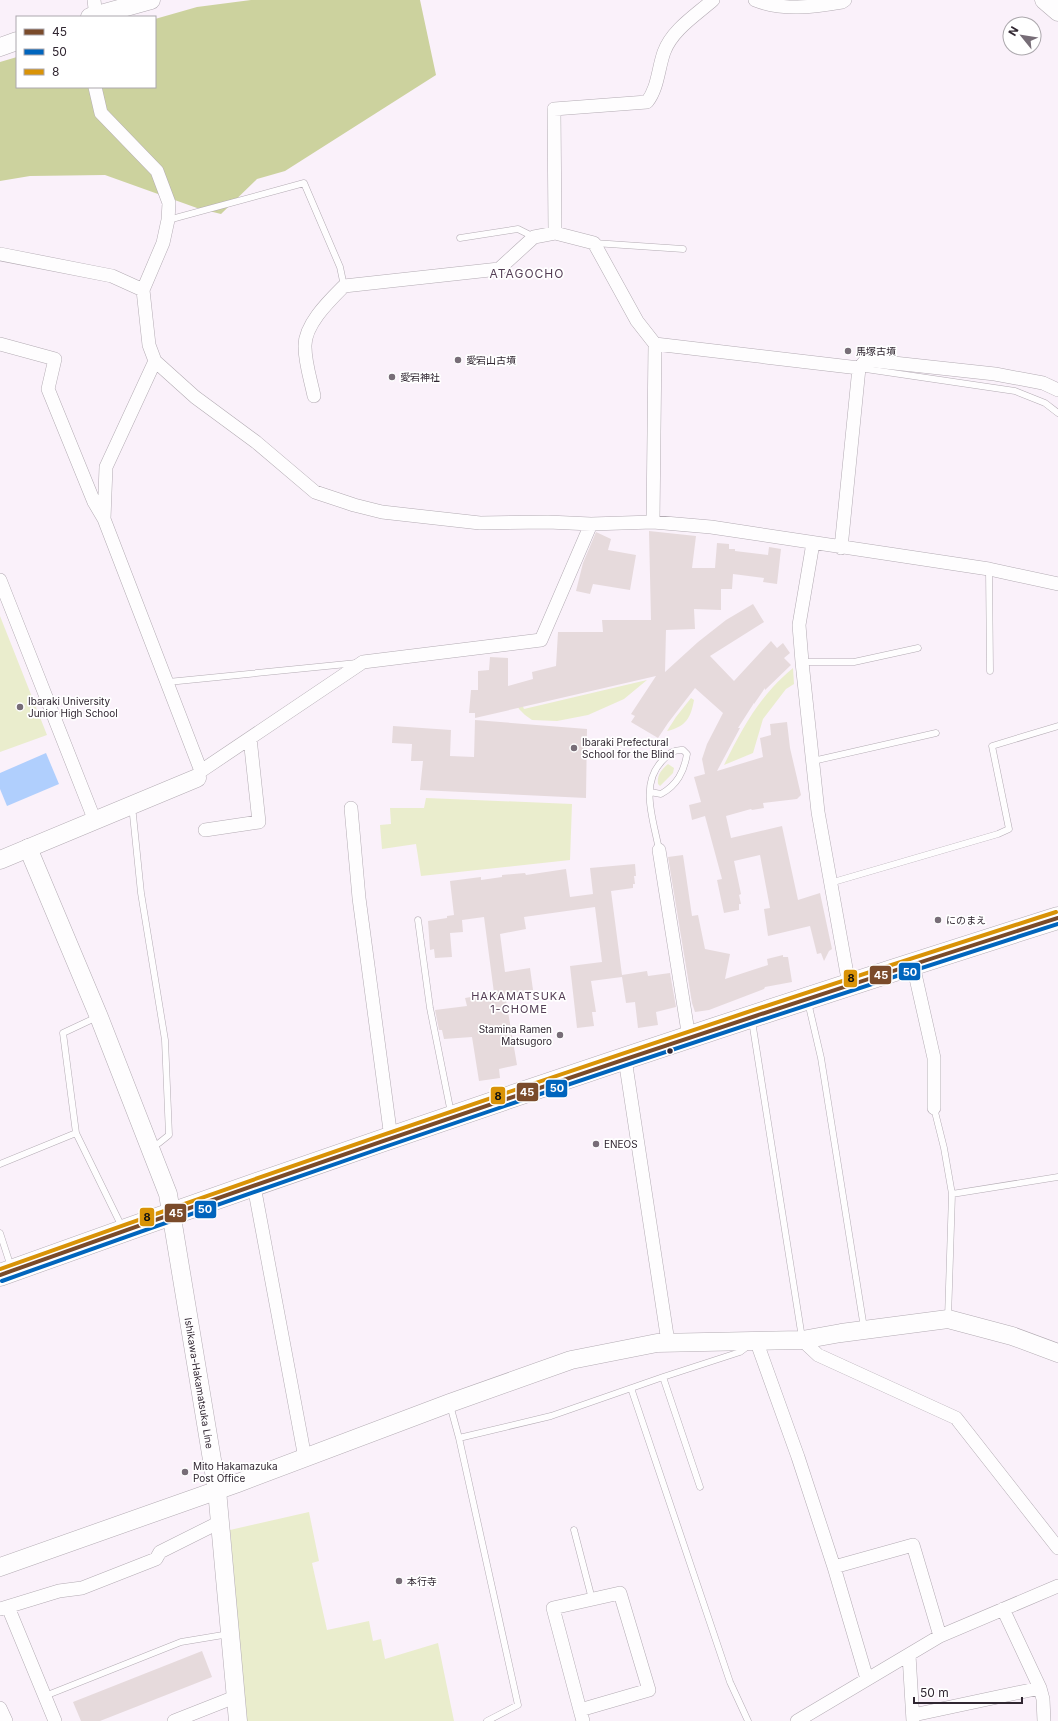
<svg xmlns="http://www.w3.org/2000/svg" width="1058" height="1721" viewBox="0 0 1058 1721" font-family="Inter,'Noto Sans JP',sans-serif">
<style>
.green{fill:#eaedcd}
.forest{fill:#ccd29e}
.water{fill:#b0cffd}
.building{fill:#e6dadc}
.lines{fill:none;stroke-linecap:round;stroke-linejoin:round}
.lane-casing{stroke:#b3abb3;stroke-width:7}
.street-casing{stroke:#b3abb3;stroke-width:14}
.secondary-casing{stroke:#b3abb3;stroke-width:19}
.highway-casing{stroke:#b3abb3;stroke-width:23}
.lane{stroke:#fefdfe;stroke-width:6}
.street{stroke:#fefdfe;stroke-width:13}
.secondary{stroke:#fefdfe;stroke-width:18}
.highway{stroke:#fefdfe;stroke-width:22}
.bus-1-casing{stroke:#fff;stroke-width:7}
.bus-2-casing{stroke:#fff;stroke-width:7}
.bus-3-casing{stroke:#fff;stroke-width:7}
.bus-1{stroke:#7a4b2a;stroke-width:4}
.bus-2{stroke:#0065bd;stroke-width:4}
.bus-3{stroke:#d99307;stroke-width:4}
.poi-dot{fill:#776d77;stroke:#fff;stroke-width:1.5}
.bus-dot{fill:#302631;stroke:#fff;stroke-width:1.5}
.labels{text-anchor:middle;stroke-width:3.5;stroke-linejoin:round;paint-order:stroke}
.poi-label{font-size:10px;fill:#302631;stroke:#fff;text-anchor:start}
.street-label{font-size:10px;fill:#302631;stroke:#fff}
.neighbourhood-label{font-size:11px;letter-spacing:1px;fill:#543e55;stroke:#fff}
.quarter-label{font-size:12px;letter-spacing:1px;fill:#543e55;stroke:#fff}
.line-badge{stroke:#fff;stroke-width:1.5}
.badge-label{font-size:11px;text-anchor:middle;font-weight:bold;fill:#fff}
.pale-badge-label{font-size:11px;text-anchor:middle;font-weight:bold;fill:#111}
</style>
<rect width="100%" height="100%" fill="#faf1fa"/>
<!-- green -->
<path class="green" d="M0,616l47,119 -47,17z
M793,668l1,16 -8,5 -23,30 -10,34 -29,12c14,-28 28,-55 49,-78 6,-7 13,-13 20,-19z
M647,680l-23,19 -36,16 -31,6 -25,-1 -7,-5 -6,-6 -4,-9v-11l9,20z
M691,698l3,2c-3,17 -8,27 -27,31l9,-14z
M668,764l6,4 -1,5 -13,13 -2,-2c-1,-9 3,-14 10,-20z
M426,798l146,6 -2,56 -149,16 -5,-32 -34,5 -2,-24 11,-1 -1,-16h34z
M309,1512l10,49 -7,2 15,67 42,-9 4,20 8,-2 4,20 53,-16 16,78h-208l-16,-191z"/>
<!-- forest -->
<path class="forest" d="M251,0h169l16,75 -151,96 -28,8 -36,35 -24,-6 -92,-33 -75,1 -30,5v-119l17,-5v30h138v-68l42,-12z"/>
<!-- water -->
<path class="water" d="M46,753l13,31 -52,22 -7,-17v-16z"/>
<!-- building -->
<path class="building" d="M649,531l47,5 -4,32h23l2,-25 12,1v5h6v2l33,4 1,-8 12,2 -4,35 -14,-2 1,-4 -31,-4 -1,15h-11v21l-27,-1 1,20 -29,1 -1,42 33,-30 28,-22 27,-16 11,18 -54,34 24,25 37,-40 6,7 6,-5 7,10 -6,5 7,7 -26,25v-2l-11,16v-1l-16,25h2l-23,43 46,-14 -3,-19 11,-3 -1,-11 17,-2 3,26 11,47 -4,4 -34,4 1,5 -12,2 -1,-1 -25,7 5,22 51,-12 16,74 22,-7 12,56 -3,2 -5,10 -3,-8 -4,1 -7,-28 -42,10 -4,-27 6,-1 -10,-53 -26,6 7,33 -2,1 2,9h-2v6l-15,3 -7,-33 5,-1 -17,-63 -13,4 -3,-15 12,-3 -7,-25 11,-3 -3,-15 5,-15 16,-31 -28,-25 -27,35 -10,15 -27,-16 4,-6 -4,-2 25,-38 -181,42v-5h-6l2,-23h7v-19l11,-1 1,-13 18,1v28l25,-7 -1,-7 24,-6 2,-34h45l-1,-12h49z
M596,532l15,7 -3,11 28,5 -6,35 -37,-6 -3,10 -14,-3 7,-28z
M475,720l112,9 -1,69 -166,-8 3,-29h-12l1,-17 -20,-1 1,-17 58,4 -1,26 24,1z
M683,855l9,61 6,-1 7,34 25,5 -5,25 43,-14 -1,-6 16,-4v2h5l4,25 -27,5 -1,2 -55,21 -14,2 -3,-9 -24,-146z
M635,864l1,12h-2l1,8h-2v4l-22,3 11,84 25,-4 1,5 22,-3 6,34 -20,5 2,13 -20,3 -3,-26 -9,1 -4,-26 -31,4 5,31h-4l2,14 -17,2 -7,-62 32,-4 -7,-55 -71,10 2,12 -26,5 5,38 25,-4 3,22 -28,4 12,71 -18,4 1,9 -21,3 -7,-44 -28,2 -2,-9h-3l-4,-20 32,-4 -2,-8 29,-5 -10,-76 -22,3 1,12 -13,1 2,24 -17,1 -1,-9 -4,1 -2,-29 19,-3v-2l7,-1 -4,-34 31,-4v3l21,-3v-2l23,-2 1,2 40,-6 4,28 23,-3 -3,-26z
M202,1651l10,26 -112,44h-19l-8,-19z"/>
<g class="lines">
<!-- lane casing -->
<g class="lane-casing">
<path id="lane" d="M168,220l136,-37 36,84 4,19
M460,238l58,-9 16,8
M594,243l89,6
M859,368l156,23 30,12 13,10
M989,569l1,102
M802,662h52l64,-14
M168,682l189,-19
M813,761l123,-28
M650,792l11,2c16,-9 23,-22 26,-40l-4,-4c-10,-1 -14,4 -21,11 -23,24 -8,60 -3,89
M131,808l2,7 8,78 24,147 4,95 -10,8 -7,4
M830,883l168,-49 11,-5 -17,-83 66,-20
M418,920l12,88 21,105
M808,1002l13,56 43,270
M97,1017l-34,16 13,100 46,94
M752,1021l50,317
M934,1108l10,40 8,46 -4,124
M0,1164l76,-31
M952,1194l106,-17
M0,1233l11,34
M663,1377l37,110
M631,1388l99,294 18,39
M450,1405l9,33 59,267 -31,16
M459,1438l92,-22 112,-39 77,-25 8,-6
M574,1530l18,69
M45,1696l136,-54 48,-8"/>
</g>
<!-- street casing -->
<g class="street-casing">
<path id="street" d="M94,0l2,17
M755,0c28,11 57,7 87,2l3,-2
M95,87l6,26 56,58 12,32 -1,17 -5,23 -20,47 6,55 6,16 40,36 61,45 59,50 39,13 28,7 98,11 68,-1 43,2 62,-2 58,5 278,42 69,15
M555,233l-1,-124 93,-7c11,-14 11,-33 17,-50 8,-22 32,-37 49,-52
M0,254l112,22 31,14
M0,344l55,15 -7,30 46,113 10,17
M155,361l-49,106 -2,52 97,252
M314,396c-3,-15 -9,-33 -9,-49 -1,-22 24,-46 39,-61l155,-17 35,-32 21,-4 39,10 43,78 18,23
M653,522l2,-178 204,24 7,-8 129,14 48,9 15,7
M813,543l-14,82 3,37 16,150 31,173
M841,548l18,-180
M0,580l95,241
M197,778l2,-5 2,-2 162,-109 178,-22 50,-116
M351,808l8,90 32,240
M205,830l54,-8 -9,-84
M659,850l30,188
M913,965l21,93v50
M625,1059l43,283
M254,1186l51,272
M756,1340l42,117 36,110 79,-22 27,91
M802,1340l16,15 138,63 102,130
M834,1567l33,112
M8,1607l47,114
M0,1609l59,-18 23,-3 74,-29 4,-7 60,-30
M1003,1609l37,79 3,11 1,22
M909,1655l4,66
M0,1708l6,13
M580,1710l69,-20 -29,-97 -67,15 27,102 3,11
M913,1715l127,-27
M174,1721l61,-24
M797,1721l143,-85 118,-50"/>
</g>
<!-- secondary casing -->
<g class="secondary-casing">
<g id="secondary">
<path d="M1044,0l14,12"/>
<path d="M90,17l61,-17"/>
<path d="M0,47l17,-6"/>
<path id="s1" d="M28,848l71,169 69,177 49,296 21,231"/>
<path d="M0,860l197,-82"/>
<path d="M0,1567l238,-84 212,-80 121,-43 86,-17 145,-3 39,-7 107,-14 64,17 46,17"/>
</g>
</g>
<!-- highway casing -->
<g class="highway-casing">
<path id="highway" d="M0,1275c350,-126 703,-245 1058,-357"/>
</g>
<!-- lane -->
<use href="#lane" class="lane"/>
<!-- street -->
<use href="#street" class="street"/>
<!-- secondary -->
<use href="#secondary" class="secondary"/>
<!-- highway -->
<use href="#highway" class="highway"/>
<!-- bus-1 casing -->
<g class="bus-1-casing">
<path id="bus-1" d="M0,1275c351,-125 703,-244 1058,-357"/>
</g>
<!-- bus-2 casing -->
<g class="bus-2-casing">
<path id="bus-2" d="M2,1281c350,-125 702,-244 1056,-357"/>
</g>
<!-- bus-3 casing -->
<g class="bus-3-casing">
<path id="bus-3" d="M0,1269c350,-125 702,-244 1056,-357"/>
</g>
<!-- bus-1 -->
<use href="#bus-1" class="bus-1"/>
<!-- bus-2 -->
<use href="#bus-2" class="bus-2"/>
<!-- bus-3 -->
<use href="#bus-3" class="bus-3"/>
</g>
<!-- markers -->
<g class="poi-dot">
<circle cx="848" cy="351" r="4"/>
<circle cx="458" cy="360" r="4"/>
<circle cx="392" cy="377" r="4"/>
<circle cx="20" cy="707" r="4"/>
<circle cx="574" cy="748" r="4"/>
<circle cx="938" cy="920" r="4"/>
<circle cx="560" cy="1035" r="4"/>
<circle cx="596" cy="1144" r="4"/>
<circle cx="185" cy="1472" r="4"/>
<circle cx="399" cy="1581" r="4"/>
</g>
<circle class="bus-dot" cx="670" cy="1051" r="3.5"/>
<g class="labels">
<!-- poi labels -->
<g class="poi-label">
<text x="856" y="355">馬塚古墳</text>
<text x="466" y="364">愛宕山古墳</text>
<text x="400" y="381">愛宕神社</text>
<text x="28" y="705">Ibaraki University<tspan x="28" dy="12">Junior High School</tspan></text>
<text x="582" y="746">Ibaraki Prefectural<tspan x="582" dy="12">School for the Blind</tspan></text>
<text x="946" y="924">にのまえ</text>
<text x="552" y="1033" text-anchor="end">Stamina Ramen<tspan x="552" dy="12">Matsugoro</tspan></text>
<text x="604" y="1148">ENEOS</text>
<text x="193" y="1470">Mito Hakamazuka<tspan x="193" dy="12">Post Office</tspan></text>
<text x="407" y="1585">本行寺</text>
</g>
<!-- street labels -->
<g class="street-label">
<text dy="4" stroke="none"><textPath href="#s1" startOffset="565">Ishikawa-Hakamatsuka Line</textPath></text>
</g>
<!-- neighbourhood labels -->
<g class="neighbourhood-label">
<text x="519" y="1000">HAKAMATSUKA<tspan x="519" dy="13">1-CHOME</tspan></text>
</g>
<!-- quarter labels -->
<g class="quarter-label">
<text x="527" y="278">ATAGOCHO</text>
</g>
</g>
<g class="line-badge">
<rect x="898" y="962" width="23" height="19" rx="4" fill="#0065bd"/>
<rect x="869" y="965" width="23" height="20" rx="4" fill="#7a4b2a"/>
<rect x="843" y="969" width="15" height="19" rx="4" fill="#d99307"/>
<rect x="545" y="1079" width="23" height="19" rx="4" fill="#0065bd"/>
<rect x="516" y="1082" width="23" height="20" rx="4" fill="#7a4b2a"/>
<rect x="490" y="1086" width="16" height="19" rx="4" fill="#d99307"/>
<rect x="194" y="1200" width="23" height="19" rx="4" fill="#0065bd"/>
<rect x="164" y="1203" width="23" height="20" rx="4" fill="#7a4b2a"/>
<rect x="139" y="1207" width="16" height="20" rx="4" fill="#d99307"/>
</g>
<g class="badge-label">
<text x="910" y="976">50</text>
<text x="881" y="979">45</text>
<text x="557" y="1092">50</text>
<text x="527" y="1096">45</text>
<text x="205" y="1213">50</text>
<text x="176" y="1217">45</text>
</g>
<g class="pale-badge-label">
<text x="851" y="982">8</text>
<text x="498" y="1100">8</text>
<text x="147" y="1221">8</text>
</g>
<!-- legend -->
<rect x="16" y="16" width="140" height="72" fill="#ffffff" stroke="#aca8ad"/>
<rect x="24" y="29" width="20" height="6" fill="#7a4b2a" stroke="#aca8ad"/>
<text x="52" y="36" font-size="12" fill="#302631">45</text>
<rect x="24" y="49" width="20" height="6" fill="#0065bd" stroke="#aca8ad"/>
<text x="52" y="56" font-size="12" fill="#302631">50</text>
<rect x="24" y="69" width="20" height="6" fill="#d99307" stroke="#aca8ad"/>
<text x="52" y="76" font-size="12" fill="#302631">8</text>
<!-- north arrow -->
<g transform="translate(1022 36) rotate(300)"><circle r="19" fill="#ffffff" stroke="#aca8ad"/>
<path d="M0-3L7 15L0 10L-7 15Z" fill="#776d77"/>
<text y="-6" font-size="11" font-weight="bold" text-anchor="middle" fill="#302631">N</text>
</g>
<!-- scale -->
<path d="M914 1697v6h108v-6" fill="none" stroke="#302631" stroke-width="2"/>
<text x="920" y="1697" font-size="12" fill="#302631" stroke="#ffffff" stroke-width="3" paint-order="stroke">50 m</text>
</svg>
